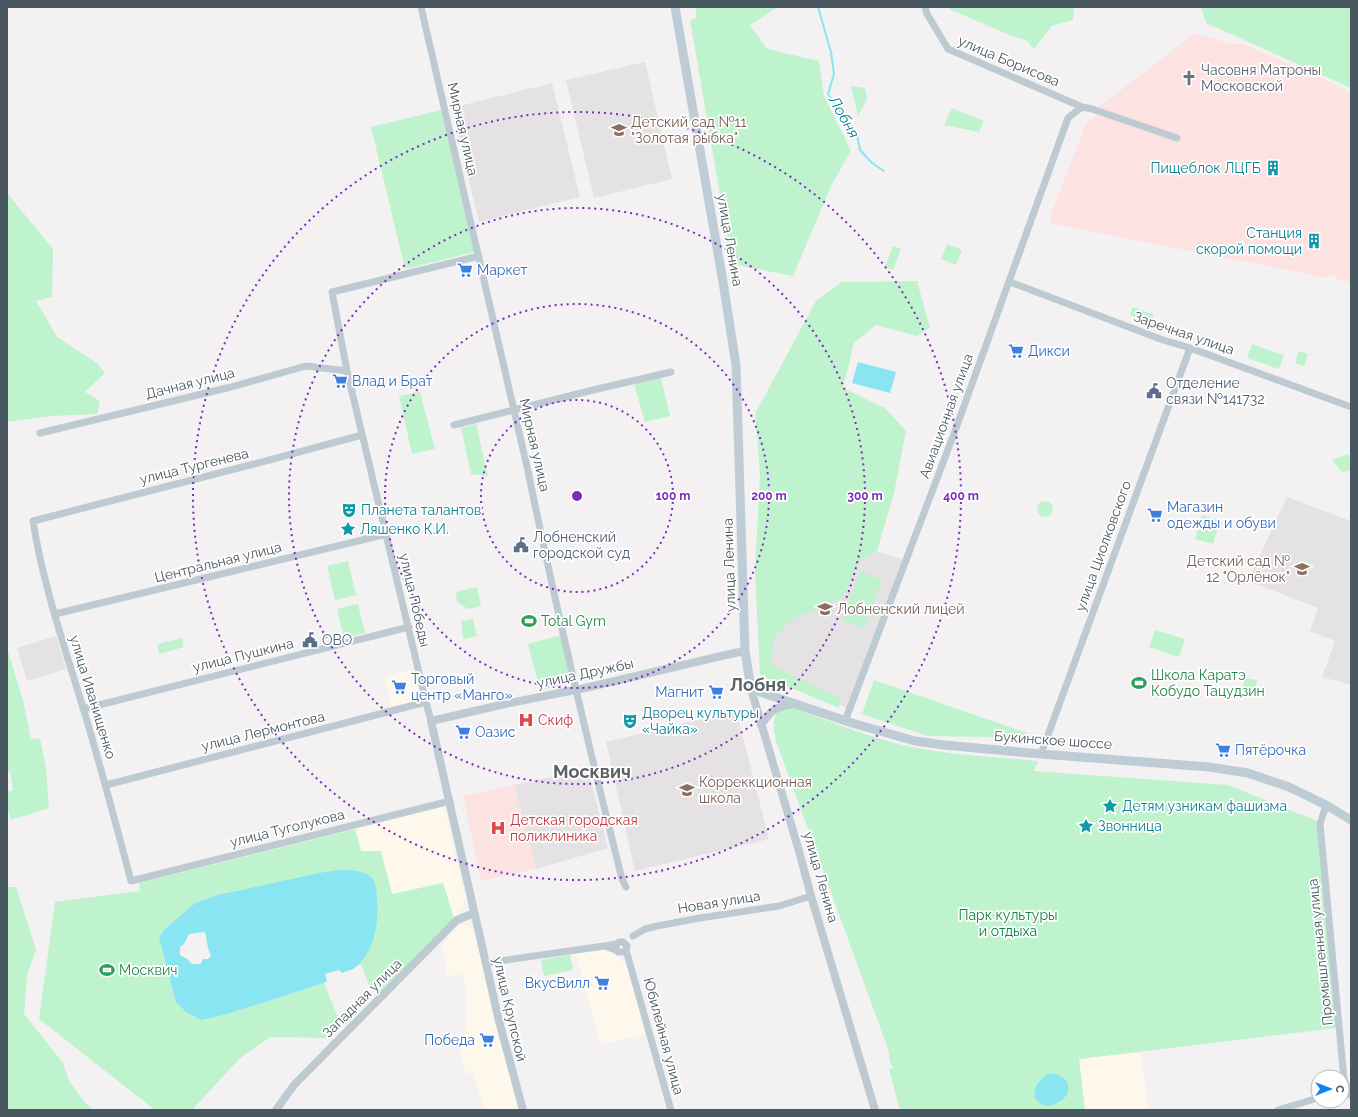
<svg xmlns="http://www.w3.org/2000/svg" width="1358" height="1117" viewBox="0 0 1358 1117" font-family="Raleway,sans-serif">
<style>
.commercial{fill:#fdf7ec}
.education{fill:#e5e2e4}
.medical{fill:#fde2e2}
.green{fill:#bef3ce}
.water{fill:#89e5f2;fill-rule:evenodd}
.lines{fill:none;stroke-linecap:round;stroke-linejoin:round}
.stream{stroke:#89e5f2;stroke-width:2}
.minor{stroke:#becad1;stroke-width:7}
.tertiary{stroke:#becad1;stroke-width:8}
.secondary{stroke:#beccd6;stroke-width:9}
.ring{fill:none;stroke:#7b2cbf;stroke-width:2;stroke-dasharray:2 4}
.labels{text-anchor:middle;stroke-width:3.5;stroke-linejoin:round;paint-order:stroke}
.street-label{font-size:14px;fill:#485760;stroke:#fff}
.worship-label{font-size:14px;fill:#5b616d;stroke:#fff;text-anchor:start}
.education-label{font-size:14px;fill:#785e54;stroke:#fff;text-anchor:start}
.culture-label{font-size:14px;fill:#0d838f;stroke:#fff;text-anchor:start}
.shop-label{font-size:14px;fill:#366cbe;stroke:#fff;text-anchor:start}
.service-label{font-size:14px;fill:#4e5e75;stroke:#fff;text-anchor:start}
.leisure-label{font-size:14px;fill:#27864d;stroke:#fff;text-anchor:start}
.health-label{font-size:14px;fill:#be3a42;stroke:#fff;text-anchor:start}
.park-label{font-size:14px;fill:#118340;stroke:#fff}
.water-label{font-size:15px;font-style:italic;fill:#067d8e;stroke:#fff}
.district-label{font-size:18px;font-weight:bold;fill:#5d6267;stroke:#fff}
.centre{fill:#7b2cbf;stroke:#fff;stroke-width:2}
.ring-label{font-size:12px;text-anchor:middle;font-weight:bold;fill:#7b2cbf;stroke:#fff;stroke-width:3.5;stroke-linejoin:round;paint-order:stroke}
</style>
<rect width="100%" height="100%" fill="#f4f1f2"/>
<!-- commercial -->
<path class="commercial" d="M415,669l8,33 -31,8 -8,-33z
M439,808h4l2,2 20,88 -3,10 -8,10 -11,-35 -51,12 -11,-44 -20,1 -6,-23z
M461,924l9,2 6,11 17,69v9l26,95h-35l-10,-36 -8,-1 -8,-27 7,-11 2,-22 -2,-28 -3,-12 -17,4 1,-13 -1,-9 -5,-5 9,-16z
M600,950h7l10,5 10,11 21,68 -48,10 -24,-90z
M1141,1052l7,58h-63l-6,-51z"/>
<!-- education -->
<path class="education" d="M645,62l27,117 -78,19 -28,-118z
M552,83l28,114 -101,25 -28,-114z
M1287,497l64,24v164l-29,-8 13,-36 -25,-10 8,-23 -70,-27z
M868,549l35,10 -56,149 -72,-30 -11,-31 3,-77z
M56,636l10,33 -39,12 -10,-33z
M736,710l33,129 -134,32 -29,-129z
M588,769l20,79 -72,21 -22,-84z"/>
<!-- medical -->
<path class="medical" d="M1195,33l36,11h11l81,34 28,15v191l-16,-6 1,-2 -7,-2 -2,4 -278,-55 5,-17 32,-82 12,-9 1,-8z
M514,785l22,84 -55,12 -18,-85z"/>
<!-- green -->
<path class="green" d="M695,7h83l-28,18 17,24 52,12 5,35 27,55 -19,33 -39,92 -61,-12 -42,-244 7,-2z
M951,7h123l-1,13 -21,6 -18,23 -8,-9 -12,-3 -65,-28z
M1201,7h150v81l-145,-65z
M851,86l14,2 2,11 -9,17z
M952,108l32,13 -5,11 -35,-7z
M441,110l34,142 -70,17 -34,-142z
M7,193l46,56 -1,48 -16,4 21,36 41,27 7,9 -20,19 15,9 -3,13 -45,2 -45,6z
M947,244l15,6 -6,15 -15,-6z
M893,246l8,3 -8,21 -8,-3z
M917,281l13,47 -13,8 -41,-11 -22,18 -11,45 42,20 21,23 -12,62 -17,58 -18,11 -16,36 -51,21 -18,19 -3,27 69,34 -1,9 -79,-33 -5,-103 5,-98 -5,-60 61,-113 26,-19z
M1133,307l21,8 -3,8 -21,-8z
M1252,344l32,11 -5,14 -32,-11z
M1299,351l9,3 -4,12 -9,-3z
M661,378l9,38 -25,6 -11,-38z
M420,392l15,57 -23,5 -13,-58z
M476,424l12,52 -17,-2 -10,-46z
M1348,454l3,6v10l-9,2 -10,-12z
M1037 509a8 8 0 1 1 16 0a8 8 0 1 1-16 0Z
M1202,515l18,6 -7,23 -18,-5z
M348,561l8,34 -21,5 -8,-34z
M860,571l22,9 -18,48 -22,-8z
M477,587l4,19 -13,3 -11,-7 -1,-10z
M358,604l7,29 -21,5 -7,-29z
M473,619l4,17 -14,3 -2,-18z
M1155,630l30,9 -6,18 -30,-10z
M561,635l10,48 -31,7 -12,-46z
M182,638l2,9 -25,7 -2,-10z
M7,648l16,52 8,39 9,-1 6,31 3,39 -38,12 -4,-13v-15l6,-2 -3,-19 -3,1z
M1245,678l12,2 -2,10 -12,-3z
M874,680l167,58 -113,-2 -66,-22z
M792,707c39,15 78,31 119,40 41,8 85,10 127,14l-4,10 194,14 48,19h7l6,6 29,11 19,207 -258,31 6,51h-185l-11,-41 4,-1 -3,-6 -2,-13 -112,-308c-2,-11 -4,-19 1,-29z
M355,829l6,22h20l11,43 51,-11 11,35 -71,74 -13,-5 -9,-23 -5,3 7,-9 14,-63 -4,-16 -107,6 -49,10 -22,8 -30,26 -6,8 28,76 14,7 23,-5 100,-32 18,44 -15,11 -57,-1 -31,22 -47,51h-37l-116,-91 16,-117 85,-11 -1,-8z
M7,887h9l20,63 -9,25 -3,39 39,49 6,18 14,19 10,10h-86z
M570,955l3,15 -29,6 -3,-16z"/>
<!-- water -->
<path class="water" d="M858,362l38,10 -6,21 -38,-10z
M340,870c10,0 23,0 32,8 4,5 5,15 5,21 2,22 -2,52 -21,68 -4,3 -10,4 -14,6l-3,-3 -14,4 2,7 -3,2 -100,32 -23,5 -14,-7 -11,-11 -17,-65 6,-8 30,-26 22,-8 24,-5 78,-17zM205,932l3,16 3,8 -3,3h-5l-2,5h-9l-5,-5 -7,-4v-8l4,-3 5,-10z
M1048,1074c11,-2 25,7 19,20 -3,6 -15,13 -21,12 -4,-1 -8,-5 -11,-7 -2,-12 4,-19 13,-25z"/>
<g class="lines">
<!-- stream -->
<path class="stream" d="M818,7l13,45 3,22 -6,20 29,41 3,15 12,13 12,8"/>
<!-- minor -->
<path class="minor" d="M421,7l107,464c28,137 60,273 94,408l4,8
M925,7l2,7 21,35 134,58
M1010,282l153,58 27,8 161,59
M454,425l139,-35 78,-18
M40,433l191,-46 75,-21 41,5
M362,435l-108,29 -221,57c10,64 32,127 51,190 17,56 32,113 47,170l319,-80
M55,614l332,-80
M83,709l326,-82
M431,721l-5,-19 -79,-331 -15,-79 147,-36
M845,721l110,-290 113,-313 14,-11 10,2 85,29
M1041,754l149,-406
M106,785l320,-83
M1326,805l-6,19 24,255 7,17
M633,936l12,-7 12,-3 43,-8 79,-12 32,-10
M616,950l-12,-4 13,-2
M626,950l-2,2h-6l-2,-2v-5l3,-3h4l4,4 -1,4 45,160
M486,963l118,-17
M1278,1110l40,-12"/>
<!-- tertiary -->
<path class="tertiary" d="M751,689l48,162 12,45 64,214
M761,725c11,-16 14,-18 34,-21
M276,1110l18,-25 163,-165 17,-7
M523,1110l-24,-89 -68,-300 74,-17 80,-16 145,-34 15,-3"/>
<!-- secondary -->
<path class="secondary" d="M675,7l48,275 13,83 9,286 6,38 101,34 63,18 29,4 97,9 168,13 39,6 41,14 37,18 25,15"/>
</g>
<!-- distance rings -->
<g class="ring">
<circle cx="577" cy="496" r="96"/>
<circle cx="577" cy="496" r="192"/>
<circle cx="577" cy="496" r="288"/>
<circle cx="577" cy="496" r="384"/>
</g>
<!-- icons -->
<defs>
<g id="church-bare" transform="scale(1.2)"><path d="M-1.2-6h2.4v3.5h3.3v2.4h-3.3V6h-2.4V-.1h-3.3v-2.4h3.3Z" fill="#6b7280" stroke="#fff" stroke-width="2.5" paint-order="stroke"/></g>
<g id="school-bare" transform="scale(1.2)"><path d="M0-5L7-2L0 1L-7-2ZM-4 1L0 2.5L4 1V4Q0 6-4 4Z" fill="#8d6e63" stroke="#fff" stroke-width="2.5" paint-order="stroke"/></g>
<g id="building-bare" transform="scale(1.2)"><path d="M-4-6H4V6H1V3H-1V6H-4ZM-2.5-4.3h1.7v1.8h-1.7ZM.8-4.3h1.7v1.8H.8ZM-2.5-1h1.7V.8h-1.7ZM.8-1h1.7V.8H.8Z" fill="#0f9aa8" stroke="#fff" stroke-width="2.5" paint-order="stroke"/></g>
<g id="supermarket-bare" transform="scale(1.2)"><path d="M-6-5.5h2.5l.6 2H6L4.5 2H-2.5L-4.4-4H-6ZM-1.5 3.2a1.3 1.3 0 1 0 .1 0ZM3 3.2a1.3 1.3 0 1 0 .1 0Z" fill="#3f7fe0" stroke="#fff" stroke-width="2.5" paint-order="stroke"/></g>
<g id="civic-bare" transform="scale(1.2)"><path d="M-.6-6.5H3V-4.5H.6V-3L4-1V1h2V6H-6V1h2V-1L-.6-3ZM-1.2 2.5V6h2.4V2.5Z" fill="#5c6f8a" stroke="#fff" stroke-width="2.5" paint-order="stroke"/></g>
<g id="theatre-bare" transform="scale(1.2)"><path d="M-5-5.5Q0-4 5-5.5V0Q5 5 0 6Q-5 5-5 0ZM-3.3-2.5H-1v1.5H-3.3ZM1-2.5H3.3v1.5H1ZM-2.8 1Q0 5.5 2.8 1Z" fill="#0f9aa8" stroke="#fff" stroke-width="2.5" paint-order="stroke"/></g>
<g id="sight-bare" transform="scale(1.2)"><path d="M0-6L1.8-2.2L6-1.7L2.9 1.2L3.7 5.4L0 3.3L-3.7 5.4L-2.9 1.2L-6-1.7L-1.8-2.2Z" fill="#0f9aa8" stroke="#fff" stroke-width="2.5" paint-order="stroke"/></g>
<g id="stadium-bare" transform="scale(1.2)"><path d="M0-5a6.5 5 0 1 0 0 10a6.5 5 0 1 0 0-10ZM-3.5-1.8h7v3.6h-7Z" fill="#2e9e5b" stroke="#fff" stroke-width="2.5" paint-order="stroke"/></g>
<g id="hospital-bare" transform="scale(1.2)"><path d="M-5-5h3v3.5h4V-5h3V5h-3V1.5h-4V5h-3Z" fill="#e0444e" stroke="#fff" stroke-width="2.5" paint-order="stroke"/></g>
</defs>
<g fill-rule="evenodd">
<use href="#church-bare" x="1189" y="78"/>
<use href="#school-bare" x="619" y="130"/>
<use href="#building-bare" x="1273" y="168"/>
<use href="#building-bare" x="1314" y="241"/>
<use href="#supermarket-bare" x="465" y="270"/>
<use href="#supermarket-bare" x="1016" y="351"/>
<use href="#supermarket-bare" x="340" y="381"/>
<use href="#civic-bare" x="1154" y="391"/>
<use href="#theatre-bare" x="349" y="510"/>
<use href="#supermarket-bare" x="1155" y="515"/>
<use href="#sight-bare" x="348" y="529"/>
<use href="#civic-bare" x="521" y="545"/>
<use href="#school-bare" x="1302" y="569"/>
<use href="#school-bare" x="825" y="609"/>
<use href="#stadium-bare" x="529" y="621"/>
<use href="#civic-bare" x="310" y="640"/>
<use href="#stadium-bare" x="1139" y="683"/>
<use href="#supermarket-bare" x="399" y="687"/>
<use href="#supermarket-bare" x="716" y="692"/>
<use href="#hospital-bare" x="526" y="720"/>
<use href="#theatre-bare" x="630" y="721"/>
<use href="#supermarket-bare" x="463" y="732"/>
<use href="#supermarket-bare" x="1223" y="750"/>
<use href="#school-bare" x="687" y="790"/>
<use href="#sight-bare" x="1110" y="806"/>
<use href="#sight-bare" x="1086" y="826"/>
<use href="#hospital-bare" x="498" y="828"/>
<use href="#stadium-bare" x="107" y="970"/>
<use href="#supermarket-bare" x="602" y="983"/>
<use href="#supermarket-bare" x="487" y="1040"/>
</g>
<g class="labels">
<!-- street labels -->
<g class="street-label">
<text transform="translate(1009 61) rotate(23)" y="5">улица Борисова</text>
<text transform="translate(463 129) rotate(77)" y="5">Мирная улица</text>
<text transform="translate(730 240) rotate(80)" y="5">улица Ленина</text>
<text transform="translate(1184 333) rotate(19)" y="5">Заречная улица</text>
<text transform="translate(190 383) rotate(-14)" y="5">Дачная улица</text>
<text transform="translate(946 416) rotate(-70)" y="5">Авиационная улица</text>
<text transform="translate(535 445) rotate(77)" y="5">Мирная улица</text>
<text transform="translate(194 466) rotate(-14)" y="5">улица Тургенева</text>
<text transform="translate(1103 546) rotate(-70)" y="5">улица Циолковского</text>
<text transform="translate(218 562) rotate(-14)" y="5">Центральная улица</text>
<text transform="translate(729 565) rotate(-92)" y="5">улица Ленина</text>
<text transform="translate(415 600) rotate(77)" y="5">улица Победы</text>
<text transform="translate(243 655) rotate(-14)" y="5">улица Пушкина</text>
<text transform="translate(585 673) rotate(-12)" y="5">улица Дружбы</text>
<text transform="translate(93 697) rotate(73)" y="5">улица Иванищенко</text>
<text transform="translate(263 731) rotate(-14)" y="5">улица Лермонтова</text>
<text transform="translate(1053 740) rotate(4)" y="5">Букинское шоссе</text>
<text transform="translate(287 828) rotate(-14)" y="5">улица Туголукова</text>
<text transform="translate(821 877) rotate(74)" y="5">улица Ленина</text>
<text transform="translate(719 902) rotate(-9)" y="5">Новая улица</text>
<text transform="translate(1320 952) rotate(-96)" y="5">Промышленная улица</text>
<text transform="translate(362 998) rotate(-45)" y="5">Западная улица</text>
<text transform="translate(510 1009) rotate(77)" y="5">улица Крупской</text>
<text transform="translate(664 1036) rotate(75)" y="5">Юбилейная улица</text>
</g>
<!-- worship labels -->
<g class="worship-label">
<text x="1201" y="75">Часовня Матроны<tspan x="1201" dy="16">Московской</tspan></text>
</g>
<!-- education labels -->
<g class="education-label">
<text x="631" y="127">Детский сад №11<tspan x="631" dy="16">"Золотая рыбка"</tspan></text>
<text x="1290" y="566" text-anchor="end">Детский сад №<tspan x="1290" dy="16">12 "Орлёнок"</tspan></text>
<text x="837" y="614">Лобненский лицей</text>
<text x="699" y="787">Корреккционная<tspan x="699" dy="16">школа</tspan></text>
</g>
<!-- culture labels -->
<g class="culture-label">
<text x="1261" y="173" text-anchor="end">Пищеблок ЛЦГБ</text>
<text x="1302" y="238" text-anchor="end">Станция<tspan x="1302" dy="16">скорой помощи</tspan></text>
<text x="361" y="515">Планета талантов</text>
<text x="360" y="534">Ляшенко К.И.</text>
<text x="642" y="718">Дворец культуры<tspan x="642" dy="16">«Чайка»</tspan></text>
<text x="1122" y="811">Детям узникам фашизма</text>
<text x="1098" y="831">Звонница</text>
</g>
<!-- shop labels -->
<g class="shop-label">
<text x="477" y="275">Маркет</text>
<text x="1028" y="356">Дикси</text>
<text x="352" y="386">Влад и Брат</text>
<text x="1167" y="512">Магазин<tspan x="1167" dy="16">одежды и обуви</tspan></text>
<text x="411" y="684">Торговый<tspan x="411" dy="16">центр «Манго»</tspan></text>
<text x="704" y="697" text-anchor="end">Магнит</text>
<text x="475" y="737">Оазис</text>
<text x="1235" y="755">Пятёрочка</text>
<text x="590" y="988" text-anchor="end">ВкусВилл</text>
<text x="475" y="1045" text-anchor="end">Победа</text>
</g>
<!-- service labels -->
<g class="service-label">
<text x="1166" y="388">Отделение<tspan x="1166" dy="16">связи №141732</tspan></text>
<text x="533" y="542">Лобненский<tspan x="533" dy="16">городской суд</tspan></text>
<text x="322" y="645">ОВО</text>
</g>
<!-- leisure labels -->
<g class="leisure-label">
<text x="541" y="626">Total Gym</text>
<text x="1151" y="680">Школа Каратэ<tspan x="1151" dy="16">Кобудо Тацудзин</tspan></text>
<text x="119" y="975">Москвич</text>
</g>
<!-- health labels -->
<g class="health-label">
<text x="538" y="725">Скиф</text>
<text x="510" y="825">Детская городская<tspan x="510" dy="16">поликлиника</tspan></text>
</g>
<!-- park labels -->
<g class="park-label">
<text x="1008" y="920">Парк культуры<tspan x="1008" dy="16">и отдыха</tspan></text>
</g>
<!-- water labels -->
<g class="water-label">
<text transform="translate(844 117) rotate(60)" y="5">Лобня</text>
</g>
<!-- district labels -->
<g class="district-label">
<text x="758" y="691">Лобня</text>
<text x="592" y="778">Москвич</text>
</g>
</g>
<circle cx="577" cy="496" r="6" class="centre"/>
<g class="ring-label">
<text x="673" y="500">100 m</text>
<text x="769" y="500">200 m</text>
<text x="865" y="500">300 m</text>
<text x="961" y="500">400 m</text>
</g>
<!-- border -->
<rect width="1358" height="1117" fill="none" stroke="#485760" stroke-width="16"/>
<!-- north arrow -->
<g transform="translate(1330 1089) rotate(90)"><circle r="19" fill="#ffffff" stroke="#b6bcbf"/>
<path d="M0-3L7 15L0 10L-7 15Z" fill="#0d84f2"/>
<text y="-6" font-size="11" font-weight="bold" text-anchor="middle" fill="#485760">С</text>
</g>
</svg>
